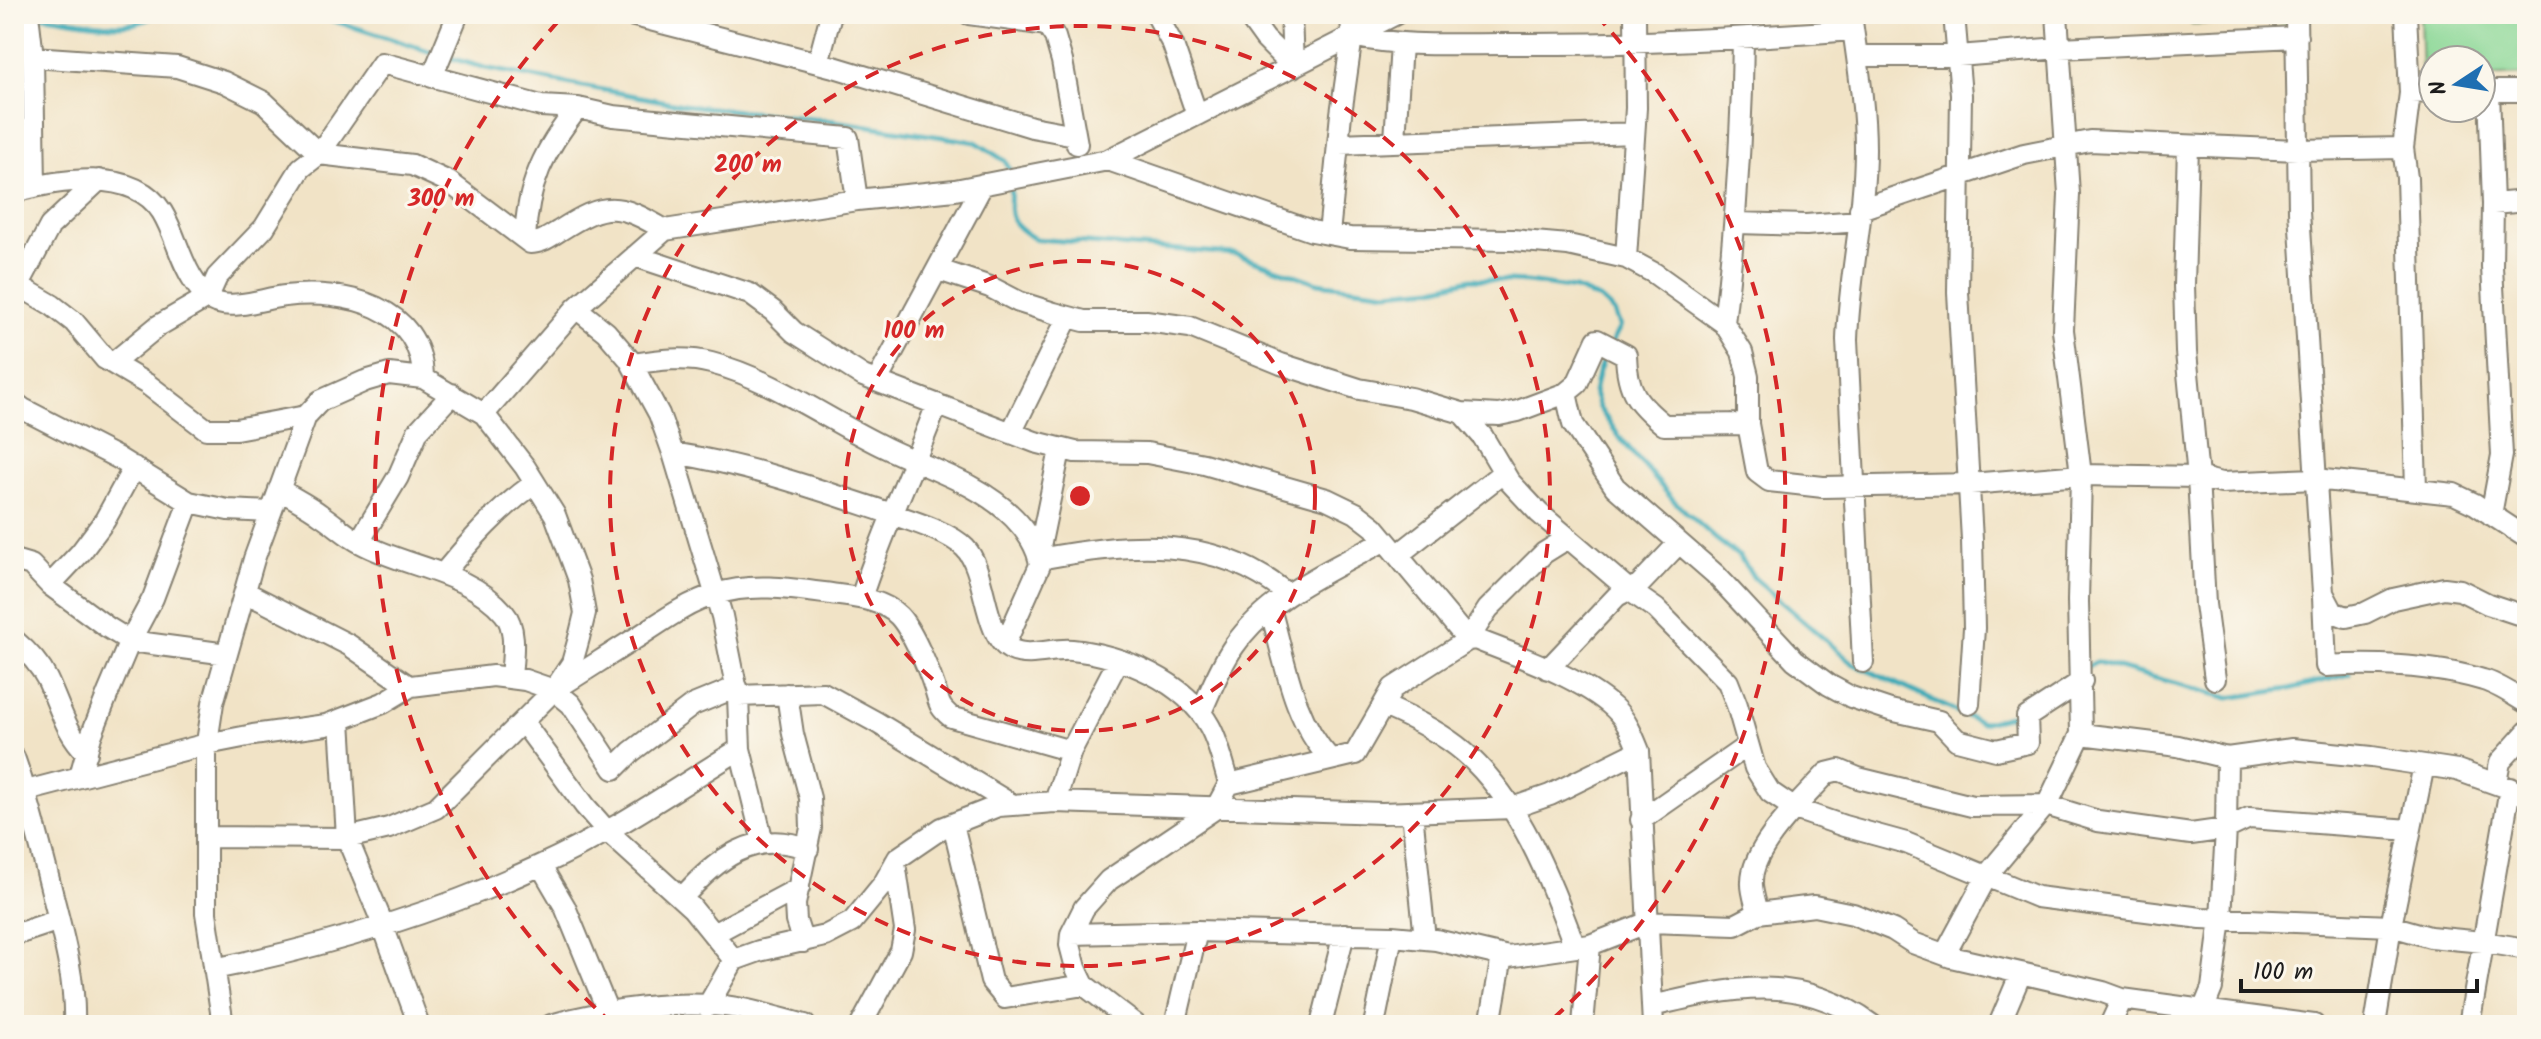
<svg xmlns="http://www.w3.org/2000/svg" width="2541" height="1039" viewBox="0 0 2541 1039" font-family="Kalam,sans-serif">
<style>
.green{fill:#89d795;stroke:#527a58;stroke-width:2}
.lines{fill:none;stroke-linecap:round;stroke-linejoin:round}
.stream{stroke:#3aaab7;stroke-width:5}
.minor-casing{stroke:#868071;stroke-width:24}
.minor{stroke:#fff;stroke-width:20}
.ring{fill:none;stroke:#d62828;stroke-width:4;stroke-dasharray:14 10}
.centre{fill:#d62828;stroke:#fbf7ec;stroke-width:4}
.ring-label{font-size:24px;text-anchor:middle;font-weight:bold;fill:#d62828;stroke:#fbf7ec;stroke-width:6;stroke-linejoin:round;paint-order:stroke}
</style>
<rect width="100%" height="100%" fill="#fbf7ec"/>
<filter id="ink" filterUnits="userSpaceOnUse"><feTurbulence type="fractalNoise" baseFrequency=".0125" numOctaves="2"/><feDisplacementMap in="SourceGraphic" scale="16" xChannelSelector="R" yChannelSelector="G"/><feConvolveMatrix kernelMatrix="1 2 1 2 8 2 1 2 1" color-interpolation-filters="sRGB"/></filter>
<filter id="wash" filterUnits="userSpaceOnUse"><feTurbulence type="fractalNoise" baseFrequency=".006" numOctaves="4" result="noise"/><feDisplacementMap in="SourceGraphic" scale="32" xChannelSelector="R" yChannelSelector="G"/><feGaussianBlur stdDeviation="1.8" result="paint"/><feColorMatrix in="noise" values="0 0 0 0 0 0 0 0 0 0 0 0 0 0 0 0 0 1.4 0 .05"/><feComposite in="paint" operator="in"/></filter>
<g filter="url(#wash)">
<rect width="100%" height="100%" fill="#f1e3c6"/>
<!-- green -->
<path class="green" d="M2191,14h97v9l-97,1z
M2420,14h105l2,61 -46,2v-17h-48v18l-11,1z"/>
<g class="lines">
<!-- stream -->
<path class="stream" d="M313,14l125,40
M35,15c34,2 92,22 121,-1
M447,57l38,11 199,37 151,16 141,21 29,19 7,13
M1011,184c-1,32 -5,38 24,55l200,15 83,29 69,9 47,-4 37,-9 57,3 47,7 25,10 14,13 6,15 -8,15
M1607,350l-9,23 -4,20 5,15 22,31 54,63 41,37 24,18 14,21 98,85 129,60 36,-9 39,-30 16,-9
M2085,668l12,-6 132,36 60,-9 61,-15"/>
</g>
</g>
<g filter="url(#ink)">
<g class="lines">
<!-- minor casing -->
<g class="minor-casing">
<path id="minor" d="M28,14l5,43 2,129
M627,14l207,53 198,60 43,8
M969,14l78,11
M1040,14l15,23 7,24 15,83
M1156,14l17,31 24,70
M1247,14l18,25 28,28
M1291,14l2,53
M1851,14c6,45 14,90 14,135 0,64 -16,127 -18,191l16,322
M1954,14l7,81 -3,197 14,248 2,88 -5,76
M2296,14l3,197 24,382 10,19 13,5 19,-4 28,-14 51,-11 16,2 28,14 39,13
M2406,14l4,79 -7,55 4,30 9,311
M1352,36c50,11 101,8 152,8 117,1 233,-5 349,-14
M1857,56h101l102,-8 237,-11
M33,57l144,10 47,15 40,20 55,52 93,11 37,17 81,61c12,0 19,-6 29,-12 47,-30 58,-29 106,-1
M818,63l13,-49
M432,77l26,-63
M2481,91h46
M2489,91l4,113
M2410,93l23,-1
M1395,140l6,-96
M1339,144l295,-11
M2188,146l-4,139 2,67 12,125 7,127 10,75
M1108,160l204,71 38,7 163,2 55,5 58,13 28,15 70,50 18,29 6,24v48l9,48 12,9 54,6 147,-3 111,-9 117,2 23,6 94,-4 139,15 21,10 52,34
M14,192c43,-12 119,-26 148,20 14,23 18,50 34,72 5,7 13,17 22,19 20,6 47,-5 67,-7 60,-7 137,10 138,82
M1860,209l164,-55 66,-13 208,9 105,-2
M1737,223l69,2 53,-4
M1329,234l12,-120 11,-78 -1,-22
M525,239c2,-54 19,-90 53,-131
M635,256l115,38 23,17 21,21 69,44 172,66 40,10 72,1 57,11 123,35 29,14 18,14 94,113 7,-1c43,17 105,38 139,69 13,12 19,28 25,43l14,274
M1626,258l10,-150 -1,-94
M939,270l51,17 29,15 35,11 30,8h62l44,6 91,37 78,25 52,9 51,15 37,2 19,-4 48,-18
M14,289l14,2 24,14 22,17 31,37 42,25 59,45h30l70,-13
M14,294l36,-68 49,-46
M576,308l30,24 23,27 30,55 14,39 49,163 16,80 2,53 23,93
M1724,323c12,-97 18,-186 19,-284
M113,363l45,-37 50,-29 9,-20 47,-49 37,-60 18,-14 63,-91 159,43 37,2 35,8 235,22 9,62
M632,364c25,-4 54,-8 79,-1 62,16 118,58 175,85 43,21 94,35 128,70 12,12 24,30 26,47l-35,79
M877,381l106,-197
M14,402l9,7 95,49 71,44 39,8 43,2
M1462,413l21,24 26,44 30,32 90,77 27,19 72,73 9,23 18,63 15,24 25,17 49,17 62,17 131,54 164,21 190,8 39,11 53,5 44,7
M484,414l92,-106 89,-78 192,-30 98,-10 153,-30 288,-146
M1748,424l-84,1c-27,-22 -37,-34 -38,-70l-29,-15 -20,44 -11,9 7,31 42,63 100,87 80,86 34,25 22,12 39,13 49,11 18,19 39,10 32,-7 -1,-26 55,-36
M1011,433l57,-116
M673,453c75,12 138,34 210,58 22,8 66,20 82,37 22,22 18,90 47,102 18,8 41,-2 60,0 50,5 113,31 138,77 9,17 14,39 19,57
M279,489c14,9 29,16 42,26 14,9 26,21 40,28 46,25 107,28 143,70 14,16 8,46 7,65
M2491,515l11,-60 -10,-188 1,-63 34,-3
M359,542l39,-65 20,-46 34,-37
M1039,552l21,-102
M1399,554l105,-82
M1039,559c87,-16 176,-26 248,35
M14,560l17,5 19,20 57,42 23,14 97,13
M443,574c29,-35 55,-65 92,-91
M50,585l31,-33 24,-32 29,-53
M245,592l104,53 61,42
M2323,597l3,69c52,-3 106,-1 157,14 15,4 30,15 44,23
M861,598c21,-66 52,-129 76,-194
M1270,608c15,52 22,110 60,151
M14,640c13,11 26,25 33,39 13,27 18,53 40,74
M1548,669l69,-73 23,-12 39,-41
M554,690l17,14 43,65 17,-17 62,-47 44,-18
M787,694l6,40 17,64 1,30 -16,76 1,17 7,21
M738,696l85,-3 53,29 135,82
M1384,706c28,12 57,26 80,46 57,50 85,126 111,195
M1201,712c10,-22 19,-46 33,-66 36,-52 99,-76 151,-106
M340,720l7,118 32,77 40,110
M523,722l62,84 21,24 86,78 42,52
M2081,734l97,12 49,12 65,-9 80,8 85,13 70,25
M14,757c15,42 25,84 36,127 11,45 26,94 24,141
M80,776l11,-40 17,-43 22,-52 23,-43 36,-96
M2496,782l4,-20 27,-30
M26,791l181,-47 46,-9 73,-10 57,-22 28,-17 82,-10 32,4 29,10c29,-18 58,-37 87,-55 24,-16 48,-33 75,-41 36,-12 78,-5 115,0 22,3 51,5 68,22 13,14 29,52 35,70 6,17 3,19 17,31l120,34
M1055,802l16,-51 47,-90
M1412,812l13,127
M1641,820l106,-74
M953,824l38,157 14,17 79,-13
M206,837l141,1 42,-10 47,-20 118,-118 18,-27 7,-25 6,-25 -6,-33 -24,-65 -30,-48 -41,-53 -61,-36 -34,-4 -24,7 -45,20 -14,15 -52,143 -41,144 -7,46v164l17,112
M541,866l24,41 43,105
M682,898c33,-38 73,-70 126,-49
M1758,913c-2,-10 -7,-22 -6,-32 0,-35 52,-82 75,-108l12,-3 19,8 114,28 74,-1 52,16 93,13 35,-5 23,-11 161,12
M713,934l86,-46
M1071,934l126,-3 195,5
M14,935l45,-15
M1945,954l43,-80 61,-73 32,-67 -3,-133 3,-126 -18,-145 6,-136 -12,-180
M214,969c113,-23 221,-55 325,-103 70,-31 136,-77 201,-117
M1652,1006c81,-19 147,-34 220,19
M707,1007l27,-47 25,-9 66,-15 27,-14 32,-39 14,-25 44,-30 56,-22 57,-4 327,11 130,-5 38,-13 89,-44
M551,1025c52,-16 132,-26 187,-17 22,4 45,11 67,17
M861,1025l40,-74 4,-21 -10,-67
M1136,1025l-52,-40 -8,-17 -6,-23 1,-11 13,-26 25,-28 107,-72 13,-24 126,-30 38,-66 75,-48 20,-31 56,-56 24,-15
M1175,1025l22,-94
M1321,1025l23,-91
M1374,1025l18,-89 44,4 72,17 82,-12 59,-23 86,3 23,-12 56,-7 39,8 40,16 20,13 38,14 152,35 19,7 192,26
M1490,1025l12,-69
M1583,1025l7,-80
M1999,1025l22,-52
M2110,1025l12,-26
M2197,1025l15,-37 9,-70 5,-89 1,-71
M2375,1025l16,-99 33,-161
M2469,1025l41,-237"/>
</g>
<!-- minor -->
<use href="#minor" class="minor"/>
</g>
</g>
<!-- distance rings -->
<g class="ring">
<circle cx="1080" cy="496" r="235"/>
<circle cx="1080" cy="496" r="470"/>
<path d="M613 1024A705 705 0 0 1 564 15M1596 15A705 705 0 0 1 1547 1024"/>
</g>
<circle cx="1080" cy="496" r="12" class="centre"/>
<g class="ring-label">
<text x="748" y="172">200 m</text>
<text x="441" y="206">300 m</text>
<text x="914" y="338">100 m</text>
</g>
<!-- margin -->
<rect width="2541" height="1039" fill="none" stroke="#fbf7ec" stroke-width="48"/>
<!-- north arrow -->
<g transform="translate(2457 84) rotate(258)"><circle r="38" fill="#fbf7ec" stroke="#a29f99" stroke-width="2"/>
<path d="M0-6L14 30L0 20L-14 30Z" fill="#1f6fb2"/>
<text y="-12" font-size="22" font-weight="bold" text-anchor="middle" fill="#1c1c1c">N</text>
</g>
<!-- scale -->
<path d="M2241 979v12h236v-12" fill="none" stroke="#1c1c1c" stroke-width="4"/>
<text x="2253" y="979" font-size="24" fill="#1c1c1c" stroke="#fbf7ec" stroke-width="6" paint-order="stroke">100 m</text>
</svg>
